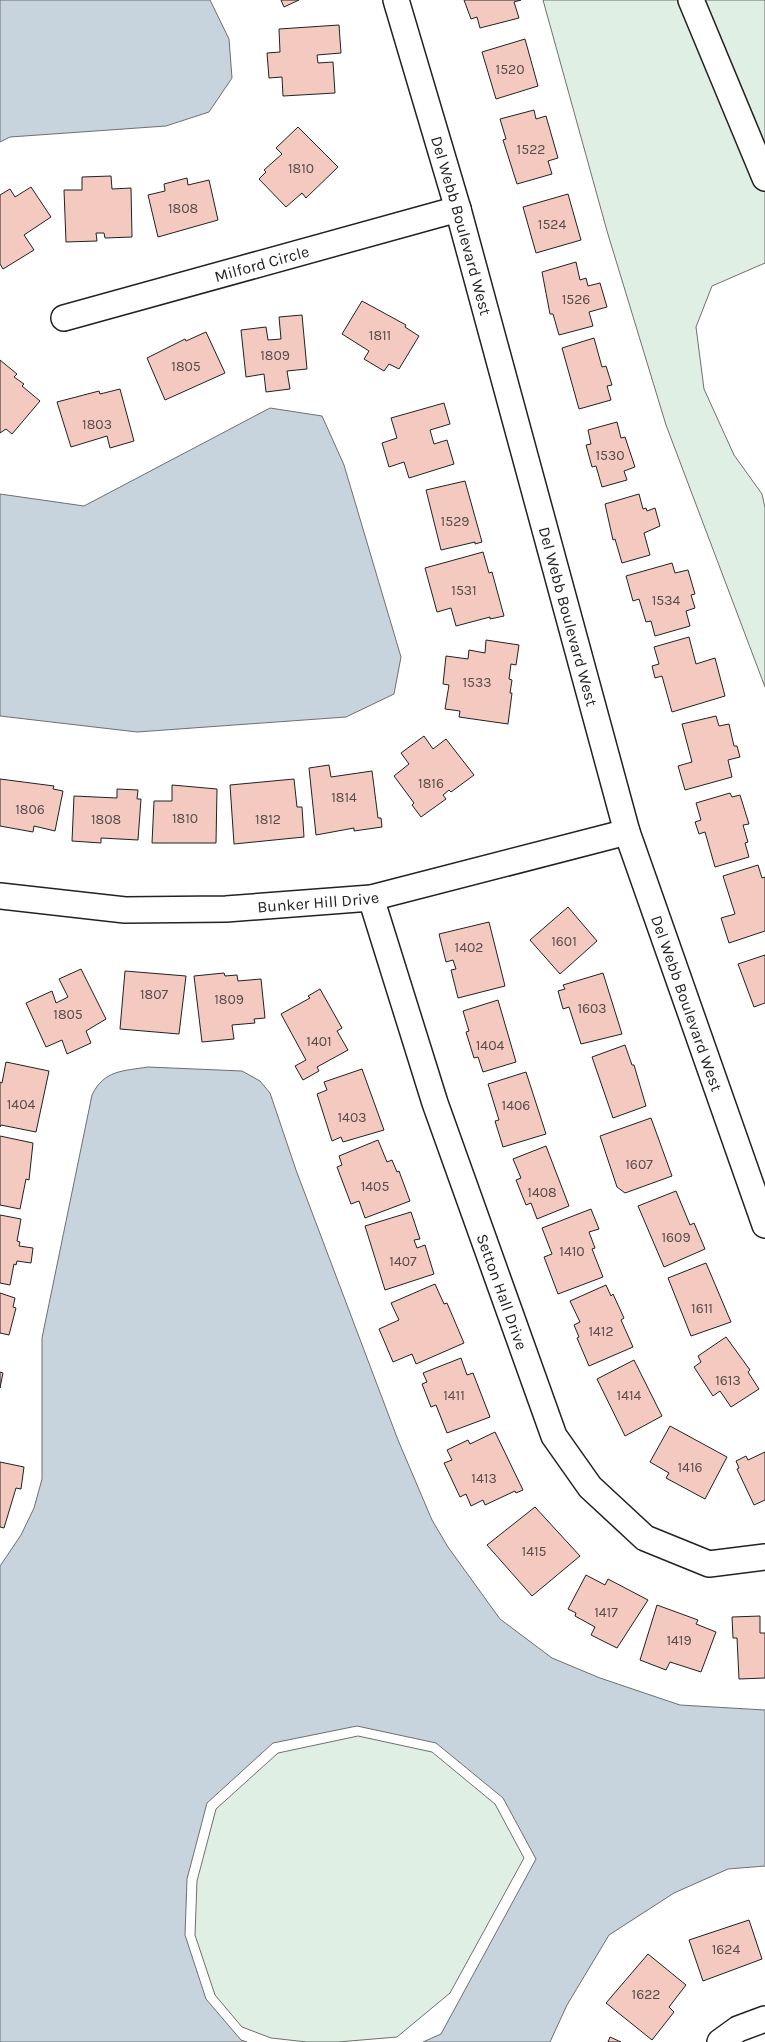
<svg xmlns="http://www.w3.org/2000/svg" width="765" height="2042" viewBox="0 0 765 2042" font-family="Karla,sans-serif">
<style>
.green{fill:#e0efe3;stroke:#6f6f6f}
.water{fill:#c7d3dd;stroke:#6f6f6f}
.building{fill:#f3c9c0;stroke:#222}
.lines{fill:none;stroke-linecap:round;stroke-linejoin:round}
.minor-casing{stroke:#222;stroke-width:28}
.minor{stroke:#fff;stroke-width:25}
.labels{text-anchor:middle;stroke-width:4;stroke-linejoin:round;paint-order:stroke}
.number-label{font-size:14px;fill:#564c4a}
.street-label{font-size:16px;fill:#222;stroke:#fff}
</style>
<rect width="100%" height="100%" fill="#fff"/>
<!-- green -->
<path class="green" d="M543,0h222v263l-53,23 -16,41 8,62 30,66 28,39 3,14v179l-99,-262 -59,-194z
M358,1736l74,16 63,52 29,54 -74,135 -53,44 -59,5h-31l-36,-4 -29,-11 -27,-32 -20,-60 2,-54 19,-72 62,-56z"/>
<!-- water -->
<path class="water" d="M0,0h210l19,39 3,39 -23,34 -43,14 -156,11 -10,5z
M270,408l52,8 22,49 57,192 -7,37 -48,23 -209,15 -137,-16v-222l84,12z
M148,1067l94,4 18,10 10,12 26,77 102,270 34,80 16,27 52,72 52,39 48,20 80,27 85,5v156l-37,3 -54,24 -65,42 -42,70 -17,37h-127l18,-8 95,-175 -33,-61 -67,-55 -79,-17 -84,17 -66,60 -20,76 -2,56 21,64 35,41 6,2h-247v-476l21,-31 13,-27 8,-29v-141l50,-243c12,-25 31,-24 56,-28z"/>
<!-- building -->
<path class="building" d="M281,0h18l-15,7z
M464,0h57l-7,2 5,16 -39,10 -3,-11 -6,2z
M339,25l2,28 -24,2 1,8 15,-1 2,31 -52,3 -1,-19 -13,1 -2,-25 13,-1 -1,-23z
M525,39l13,47 -42,13 -14,-47z
M534,110l2,9 10,-3 12,42 -10,3 4,13 -35,10 -14,-44 3,-1 -6,-20z
M298,127l40,40 -32,31 -4,-5 -16,14 -27,-28 7,-7 -2,-2 18,-16 -6,-6z
M111,176l1,13 19,-1 1,49 -27,1 -1,-5h-8l1,8 -31,1 -2,-52h18v-13z
M187,178l1,7 21,-5 9,40 -60,17 -10,-42 17,-4 -1,-7z
M31,187l20,30 -27,18 10,15 -31,19 -3,-5v-69l10,-6 5,8z
M568,194l13,46 -45,13 -13,-46z
M576,262l4,18 6,-2 2,8 12,-3 7,24 -18,5 4,14 -34,9 -6,-21h-3l-8,-42z
M362,301l44,24 -1,2 14,9 -20,33 -10,-5 -5,7 -20,-12 5,-8 -27,-17z
M302,315l5,54 -20,2 3,18 -24,3 -2,-18 -18,3 -5,-47 25,-3 2,13 13,-1 -2,-22z
M206,332l19,41 -60,27 -18,-42 38,-19 1,2z
M594,338l8,29 4,-1 6,19 -5,1 4,14 -32,9 -17,-61z
M0,360l17,14 -3,3 10,7 -2,2 18,15 -28,33 -6,-5 -6,4z
M120,389l14,52 -24,7 -3,-12 -36,11 -14,-45 42,-11 1,3z
M444,403l6,21 -20,6 4,14 13,-4 7,24 -45,14 -5,-16 -15,5 -7,-24 15,-5 -6,-20z
M617,422l4,16 4,-1 10,30 -11,4 3,9 -25,7 -6,-21 -4,1 -6,-22 5,-1 -3,-14z
M465,481l17,61 -7,2v-2l-34,8 -15,-60z
M639,494l4,15 3,-1 1,3 8,-3 5,18 -16,7 6,22 -28,8 -7,-24 -2,1 -8,-36z
M483,552l6,21 3,-1 12,44 -14,3v-2l-34,9 -5,-18 -14,4 -12,-44z
M672,563l3,10 13,-3 7,24 -4,1 4,13 -9,3 4,15 -35,10 -4,-15 -5,1 -7,-23 -6,2 -7,-25z
M689,637l7,27 19,-6 10,38 -53,16 -10,-36 -7,2 -3,-12 7,-2 -5,-17z
M486,640l33,5 -3,20 -5,-1 -2,15 3,1 -2,13h2l-4,31 -49,-7 1,-6 -15,-2 4,-24 -6,-1 3,-28 22,3 1,-9 16,3z
M716,716l3,10 10,-2 5,22h3l3,11 -12,3 4,17 -47,13 -7,-24 14,-4 -10,-38z
M424,736l9,13 13,-10 28,36 -23,17 -2,-2 -6,5 3,4 -25,18 -9,-12 2,-2 -20,-27 15,-12 -8,-11z
M329,765l2,12 41,-6 6,47h3l1,9 -28,4v-3l-38,7 -7,-67z
M0,779l54,7 -1,3 10,2 -8,40 -21,-5 -1,6 -33,-6z
M294,779l3,28h5l2,30 -70,7 -4,-59z
M172,785l45,4 -1,54h-64l2,-42h18z
M117,789l21,1 -1,9h4l-3,41 -37,-2v5l-29,-2 2,-45 43,2z
M730,793l2,4 8,-2 9,29 -6,1 5,17 -3,1 4,14 -34,10 -10,-35 -6,2 -4,-12 6,-2 -5,-17z
M758,865l4,13 3,-1v54l-36,12 -8,-25 14,-4 -12,-38z
M568,907l29,34 -37,33 -30,-34z
M489,922l16,64 -47,12 -7,-28 5,-1 -3,-9 -7,2 -7,-28z
M765,955v48l-11,4 -16,-43z
M81,969l25,50 -20,12 5,12 -24,11 -5,-14 -16,7 -20,-44 26,-12 4,12 12,-6 -9,-18z
M125,971l61,5 -7,58 -59,-5z
M224,973l1,3 12,-1 1,6 23,-2 4,39 -11,1 1,4 -23,2 2,14 -32,3 -8,-66z
M603,973l19,61 -41,10 -12,-37 -6,2 -5,-18 7,-2 -2,-4z
M320,989l22,39 -5,3 11,19 -31,17 2,4 -16,9 -8,-14 11,-6 -25,-46 29,-16 -2,-2z
M498,1000l18,62 -33,10 -5,-15 -4,1 -8,-26 3,-1 -6,-20z
M625,1045l7,20h2l12,41 -33,12 -21,-61z
M6,1062l43,9 -13,61 -35,-7 -1,2v-45l2,1z
M362,1069l22,61 -41,12 -2,-5 -9,4 -15,-47 10,-4 -3,-8z
M526,1072l20,62 -43,13 -8,-26 4,-1 -11,-36z
M651,1118l21,58 -47,17 -8,-6 -17,-51z
M0,1136l33,7 -4,37 -3,-1 -6,30 -20,-4z
M378,1140l9,22 5,-2 5,12 2,-1 11,30 -45,17 -6,-17 -8,3 -14,-37 5,-2 -3,-9z
M546,1146l23,60 -32,13 -6,-16 -5,2 -10,-25 5,-2 -8,-19z
M676,1191l14,34 4,-2 11,26 -41,18 -26,-61z
M591,1209l8,20 -10,3 6,16 -3,1 11,28 -45,17 -14,-37 8,-3 -10,-26z
M411,1212l9,27 -6,1 3,8 8,-3 9,29 -49,16 -20,-64z
M0,1215l21,4 -4,22 3,1 -1,4 14,2 -2,15 -14,-2 -1,4 -2,-1 -4,21 -10,-2z
M706,1263l25,59 -40,14 -23,-58z
M435,1284l9,20 3,-1 17,40 -48,21 -4,-10 -19,8 -14,-33 20,-9 -8,-17z
M606,1285l5,11 2,-2 11,24 -3,2 12,27 -44,19 -12,-28 2,-1 -5,-12 6,-3 -10,-21z
M0,1293l15,5 -2,9 3,1 -7,27 -9,-2z
M726,1337l24,33 -2,2 11,17 -28,18 -11,-16 -7,5 -19,-29 7,-5 -3,-6z
M461,1358l6,17 6,-2 17,44 -43,16 -11,-28 -5,2 -9,-23 5,-2 -4,-9z
M634,1360l28,56 -37,20 -28,-57z
M0,1372l3,1 -3,15z
M670,1426l57,31 -22,42 -39,-21 3,-5 -19,-11z
M495,1432l28,58 -7,3 -1,-2 -30,14 -2,-5 -12,6 -5,-12 -6,3 -16,-34 8,-3 -5,-10 21,-10 2,4z
M765,1452v48l-11,5 -17,-36 2,-1 -3,-7 10,-5 2,4z
M0,1462l24,5 -3,22 -5,-1 -12,40 -4,-1z
M535,1507l45,49 -48,40 -45,-51z
M586,1575l19,10 3,-6 40,21 -31,48 -26,-13 4,-8 -20,-11 1,-3 -8,-4z
M657,1605l41,15 -2,4 20,8 -15,40 -31,-10 -4,8 -26,-10z
M760,1616v17h5v45l-26,1 -2,-41h-4l-1,-21z
M749,1920l13,39 -59,22 -14,-41z
M648,1954l38,31 -17,22 5,5 -22,28 -46,-37z
M610,2037l11,5h-13z"/>
<g class="lines">
<!-- minor casing -->
<g class="minor-casing">
<g id="minor">
<path id="s1" d="M396,0l62,209 169,623 138,393"/>
<path d="M691,0l74,178"/>
<path id="s2" d="M64,318l394,-109"/>
<path id="s3" d="M0,896l125,14 101,-1 145,-11 256,-66"/>
<path id="s4" d="M371,898l64,205 119,333 36,51 55,51 64,26 56,-7"/>
<path d="M720,2042l18,-13 27,-10"/>
</g>
</g>
<!-- minor -->
<use href="#minor" class="minor"/>
</g>
<g class="labels">
<!-- number labels -->
<g class="number-label">
<text x="510" y="74">1520</text>
<text x="531" y="154">1522</text>
<text x="301" y="173">1810</text>
<text x="183" y="213">1808</text>
<text x="552" y="229">1524</text>
<text x="576" y="304">1526</text>
<text x="380" y="340">1811</text>
<text x="275" y="360">1809</text>
<text x="186" y="371">1805</text>
<text x="97" y="429">1803</text>
<text x="610" y="460">1530</text>
<text x="455" y="526">1529</text>
<text x="464" y="595">1531</text>
<text x="666" y="605">1534</text>
<text x="477" y="687">1533</text>
<text x="431" y="788">1816</text>
<text x="344" y="802">1814</text>
<text x="30" y="814">1806</text>
<text x="185" y="823">1810</text>
<text x="106" y="824">1808</text>
<text x="268" y="824">1812</text>
<text x="564" y="946">1601</text>
<text x="469" y="952">1402</text>
<text x="154" y="999">1807</text>
<text x="229" y="1004">1809</text>
<text x="592" y="1013">1603</text>
<text x="68" y="1019">1805</text>
<text x="319" y="1046">1401</text>
<text x="490" y="1050">1404</text>
<text x="21" y="1109">1404</text>
<text x="516" y="1110">1406</text>
<text x="352" y="1122">1403</text>
<text x="639" y="1169">1607</text>
<text x="375" y="1191">1405</text>
<text x="542" y="1197">1408</text>
<text x="676" y="1242">1609</text>
<text x="572" y="1256">1410</text>
<text x="403" y="1266">1407</text>
<text x="702" y="1313">1611</text>
<text x="601" y="1336">1412</text>
<text x="728" y="1385">1613</text>
<text x="454" y="1400">1411</text>
<text x="629" y="1400">1414</text>
<text x="690" y="1472">1416</text>
<text x="484" y="1483">1413</text>
<text x="534" y="1556">1415</text>
<text x="606" y="1617">1417</text>
<text x="679" y="1645">1419</text>
<text x="726" y="1954">1624</text>
<text x="646" y="1999">1622</text>
</g>
<!-- street labels -->
<g class="street-label">
<text dy="6" stroke="none"><textPath href="#s1" startOffset="235">Del Webb Boulevard West</textPath></text>
<text dy="6" stroke="none"><textPath href="#s2" startOffset="205">Milford Circle</textPath></text>
<text dy="6" stroke="none"><textPath href="#s1" startOffset="640">Del Webb Boulevard West</textPath></text>
<text dy="6" stroke="none"><textPath href="#s3" startOffset="319">Bunker Hill Drive</textPath></text>
<text dy="6" stroke="none"><textPath href="#s1" startOffset="1045">Del Webb Boulevard West</textPath></text>
<text dy="6" stroke="none"><textPath href="#s4" startOffset="415">Setton Hall Drive</textPath></text>
</g>
</g>
</svg>
